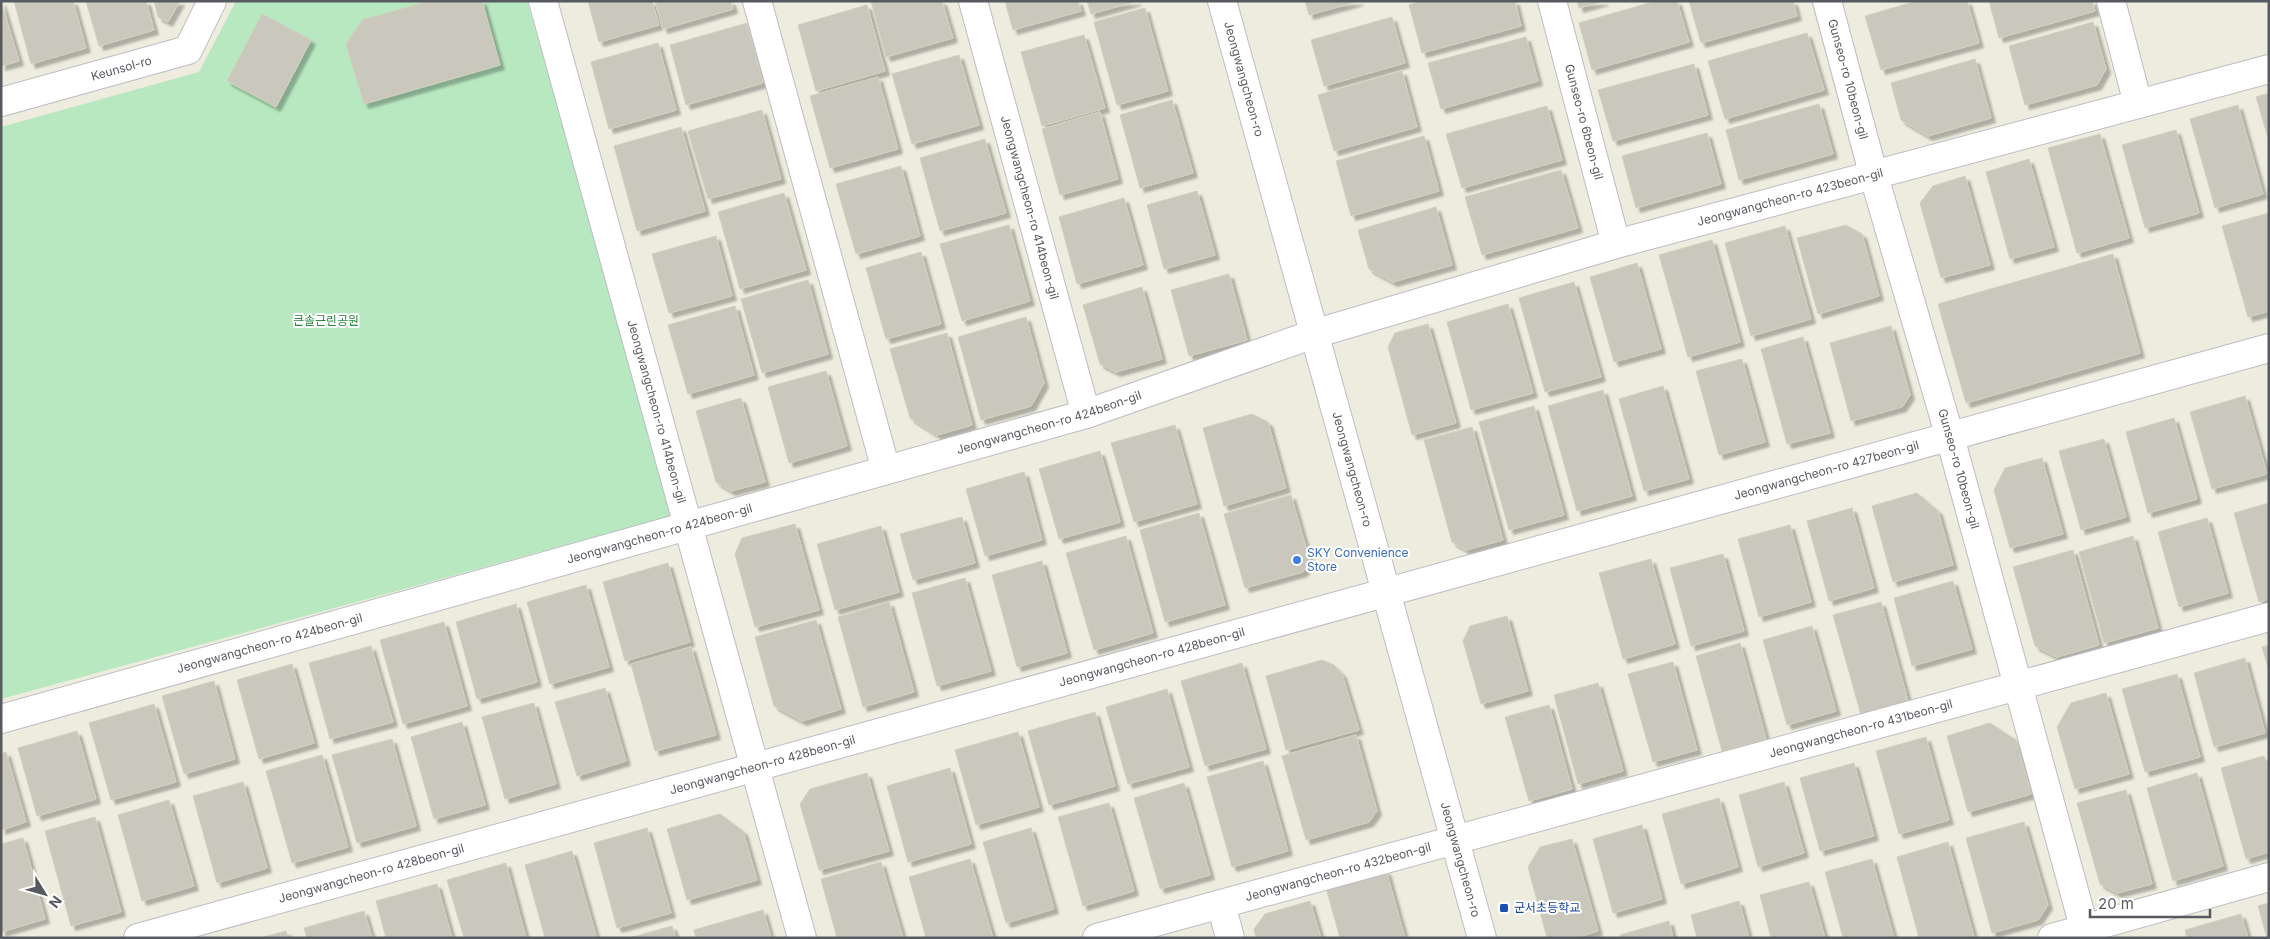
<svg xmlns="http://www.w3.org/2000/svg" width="2270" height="939" viewBox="0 0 2270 939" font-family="Inter,'Noto Sans KR',sans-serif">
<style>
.green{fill:#b7e8c0}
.building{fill:#cac8bd;stroke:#d2cfbc;filter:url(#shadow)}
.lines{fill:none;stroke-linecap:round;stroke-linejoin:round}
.street-casing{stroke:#bcbdc4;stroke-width:30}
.secondary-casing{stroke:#bbbec6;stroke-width:30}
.street{stroke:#fff;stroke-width:28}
.secondary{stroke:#fff;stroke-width:28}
.shop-dot{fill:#3f7fe0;stroke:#fff;stroke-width:2}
.transit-dot{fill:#1a4fb4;stroke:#fff;stroke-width:2}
.labels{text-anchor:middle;stroke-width:4;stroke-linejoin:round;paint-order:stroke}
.street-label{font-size:12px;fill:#585a61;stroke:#fff}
.park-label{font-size:12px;fill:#2c8540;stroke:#fff}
.shop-label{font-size:12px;fill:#366cbe;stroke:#fff;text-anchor:start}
.transit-label{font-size:12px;fill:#164399;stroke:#fff;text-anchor:start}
</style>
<defs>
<filter id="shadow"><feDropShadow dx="4.5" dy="4.5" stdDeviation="1" flood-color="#0004"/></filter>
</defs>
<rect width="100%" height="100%" fill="#edecde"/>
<!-- green -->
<path class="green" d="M236,1h291l148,514 -674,184v-572l198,-55z"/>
<!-- building -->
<path class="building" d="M1,1l18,60 -18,5z
M14,1h59l13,47 -55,16z
M86,1h60l8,29 -55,16z
M154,1h26l-12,21 -10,-5z
M429,1h53l18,64 -136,39 -18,-60 16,-24z
M588,1h64l7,24 -60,17z
M655,1h76l2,8 -70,20z
M871,1h71l11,37 -67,19z
M1005,1h73l3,10 -68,19z
M1087,1h50l-46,13z
M1305,1h54l-50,14z
M1422,1h93l6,25 -99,27 -13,-48z
M1577,1h27l-25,7z
M1656,1h21l12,41 -97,28 -13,-47z
M1689,1h104l4,15 -96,27z
M1917,1h50l12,42 -98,27 -16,-54z
M1989,1h103l3,10 -96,27z
M867,5l18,66 -69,20 -18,-66z
M1145,8l23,83 -51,14 -23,-83z
M262,14l49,26 -35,67 -49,-26z
M1392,17l13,46 -81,23 -13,-46z
M2093,22l13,47 -9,16 -72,20 -16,-59z
M747,23l16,60 -77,22 -16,-60z
M1807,33l17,57 -99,29 -17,-58z
M1084,35l21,73 -63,18 -21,-74z
M1526,37l12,44 -97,28 -13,-46z
M658,43l18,67 -67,19 -18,-67z
M959,55l20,70 -67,19 -20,-70z
M1975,59l16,59 -63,18 -27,-16 -10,-37z
M1694,64l14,51 -95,26 -15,-51z
M1402,71l15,56 -83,24 -16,-56z
M878,77l20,72 -68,19 -20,-72z
M2269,93v48l-13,-44z
M1172,100l21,73 -53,15 -20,-73z
M1819,104l14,50 -94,26 -13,-50z
M2238,105l25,89 -48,14 -25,-89z
M1547,106l15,54 -100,28 -16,-54z
M762,110l19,69 -73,20 -20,-68z
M1100,112l18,67 -58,16 -18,-66z
M681,127l24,84 -68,20 -23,-85z
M2176,130l23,83 -54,15 -23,-83z
M1707,133l14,51 -85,24 -14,-52z
M2100,134l29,104 -52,15 -29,-105z
M1424,136l15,55 -88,25 -15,-55z
M985,139l21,74 -66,18 -20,-73z
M2029,159l25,88 -44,12 -24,-87z
M901,166l19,70 -64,18 -20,-70z
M1561,170l17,58 -96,27 -17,-58z
M1965,176l25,89 -49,13 -21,-75 13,-17z
M1197,191l18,64 -51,14 -17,-64z
M784,193l22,77 -66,19 -22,-77z
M1124,198l19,67 -66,19 -18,-67z
M1436,207l16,58 -59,17 -24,-13 -11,-39z
M2269,213v98l-21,6 -26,-91z
M1009,225l21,76 -68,20 -22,-77z
M1846,225l16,9 17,62 -61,18 -21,-76z
M1785,226l26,93 -60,17 -26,-93z
M716,236l16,60 -63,17 -17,-59z
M1712,240l28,102 -52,15 -29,-102z
M921,252l20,72 -55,15 -20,-71z
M2113,254l27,99 -174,50 -28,-99z
M1637,263l24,86 -47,13 -24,-85z
M1229,274l18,66 -58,16 -18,-66z
M808,280l20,74 -66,19 -21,-74z
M1574,282l27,95 -56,15 -26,-94z
M1142,287l20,72 -46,13 -16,-8 -17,-59z
M1508,304l25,89 -62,17 -24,-88z
M735,306l19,69 -66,19 -20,-69z
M1026,317l18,66 -13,23 -50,14 -23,-83z
M1428,324l28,99 -44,12 -24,-88 7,-14z
M1891,326l19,69 -8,12 -51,14 -21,-78z
M947,333l25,92 -35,10 -27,-17 -20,-69z
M1803,337l27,96 -43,11 -26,-95z
M1742,359l23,83 -46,13 -23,-84z
M826,371l21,75 -58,17 -21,-76z
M1663,386l26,93 -45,12 -25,-92z
M1603,390l29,106 -55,15 -29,-105z
M2245,396l22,78 -55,15 -22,-77z
M741,398l24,84 -34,9 -15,-9 -20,-71z
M1534,406l30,109 -55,15 -30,-108z
M1252,414l16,8 18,66 -62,18 -21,-78z
M2174,418l23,81 -49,14 -22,-81z
M1175,425l22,79 -63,18 -23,-79z
M1472,427l31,113 -37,10 -14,-8 -28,-102z
M2104,439l22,78 -45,13 -22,-79z
M1100,451l20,71 -61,17 -20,-70z
M2042,458l21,76 -53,14 -16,-58 11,-22z
M1024,472l18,68 -57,16 -19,-67z
M1917,493l21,18 15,54 -60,17 -21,-76z
M1291,495l19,66 -7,11 -58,16 -21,-74z
M2269,503v96l-10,3 -25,-89z
M1852,508l22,80 -45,13 -22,-80z
M1199,513l26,92 -60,17 -25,-92z
M962,517l13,46 -62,17 -13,-46z
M2207,518l21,75 -49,14 -21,-75z
M795,524l24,86 -64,17 -20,-73 7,-16z
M1790,525l21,77 -52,15 -21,-78z
M881,526l18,66 -64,18 -18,-66z
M1126,536l27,97 -59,17 -28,-97z
M2133,536l25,92 -54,15 -25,-91z
M2073,550l26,95 -42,12 -22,-11 -22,-79z
M1723,554l21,77 -53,15 -21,-78z
M1651,559l24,85 -52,15 -24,-86z
M1042,561l25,92 -50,14 -25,-92z
M668,563l22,79 -65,19 -22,-79z
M965,578l26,93 -54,15 -25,-93z
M1953,581l19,68 -60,17 -18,-68z
M586,585l23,82 -59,17 -23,-82z
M889,602l25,90 -51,15 -25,-90z
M1881,602l27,99 -47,14 -28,-100z
M516,604l21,78 -60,17 -21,-77z
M1507,616l21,75 -47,13 -18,-63 7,-15z
M816,620l25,89 -39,12 -28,-15 -19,-69z
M444,622l23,84 -64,18 -23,-84z
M1812,626l24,85 -49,14 -24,-85z
M1740,643l26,96 -44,12 -26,-95z
M2269,645v25l-7,-23z
M371,646l22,76 -63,17 -21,-76z
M691,647l25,88 -61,16 -24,-87z
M2245,658l20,75 -51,14 -20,-74z
M1322,660l12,5 8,9 17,56 -73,20 -20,-74z
M1673,662l24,88 -44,12 -25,-88z
M1242,663l24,86 -61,17 -24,-85z
M292,664l22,79 -55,16 -22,-79z
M2177,674l23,83 -55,15 -23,-83z
M214,681l21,78 -51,15 -22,-78z
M1598,683l25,88 -45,13 -24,-89z
M605,688l21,73 -49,15 -22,-74z
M1167,689l22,78 -61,17 -22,-77z
M2106,693l23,81 -54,15 -18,-62 14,-24z
M534,703l22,81 -51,15 -23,-82z
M154,704l22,78 -65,18 -22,-77z
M1549,705l23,84 -43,12 -24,-84z
M1095,712l20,74 -66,19 -21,-74z
M462,722l23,83 -51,14 -23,-82z
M1990,723l26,17 15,54 -63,18 -21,-76z
M77,731l19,68 -59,17 -19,-68z
M1018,732l21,75 -63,18 -21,-75z
M1356,735l21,76 -8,11 -63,18 -24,-84z
M1926,737l23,83 -50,14 -23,-83z
M392,739l24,87 -59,17 -25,-88z
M6,752l20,70 -25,8v-76z
M322,755l26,92 -56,16 -26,-92z
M2264,756l5,17v79l-23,7 -25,-91z
M1263,761l25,90 -56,16 -25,-90z
M1854,763l20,73 -54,15 -20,-73z
M950,768l21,76 -63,18 -21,-76z
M867,773l22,78 -70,19 -19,-66 10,-15z
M2197,773l26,93 -50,15 -26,-93z
M243,782l24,86 -50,15 -24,-87z
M1784,782l20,71 -46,14 -19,-72z
M1184,783l26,92 -50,14 -26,-91z
M2126,790l26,94 -35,9 -17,-9 -23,-81z
M1719,798l19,69 -57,17 -19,-70z
M169,800l25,86 -52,15 -24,-86z
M1109,803l25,88 -51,15 -25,-89z
M720,814l23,17 14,49 -70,20 -20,-71z
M95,817l26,95 -50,14 -26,-95z
M2024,822l24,83 -10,15 -46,13 -26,-95z
M1642,825l20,74 -49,14 -20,-74z
M647,828l24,85 -54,15 -23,-85z
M1031,828l23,81 -48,14 -23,-81z
M23,838l22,81 -44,13v-88z
M1572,839l26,92 -24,7h-27l-19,-71 12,-20z
M1948,842l26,95 -55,1 -22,-81z
M572,851l24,85 -8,2h-43l-20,-73z
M970,859l23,79h-67l-17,-61z
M1872,859l22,79h-51l-18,-66z
M881,862l22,76h-66l-16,-59z
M506,863l20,75h-62l-17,-58z
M1386,870l19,68h-65l-14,-50z
M1809,882l16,56h-54l-11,-43z
M437,884l15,54h-66l-10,-37z
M1310,901l11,37h-65l-2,-9 11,-15z
M1739,901l10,37h-52l-6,-23z
M2269,903v35h-2l-9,-32z
M763,910l8,28h-75l-2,-8z
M364,911l8,27h-65l-3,-10z
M2241,914l7,24h-61l-2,-8z
M1669,921l4,17h-52l-1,-3z
M672,926l4,12h-47z
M286,931l2,7h-28z"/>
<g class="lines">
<!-- street casing -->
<g class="street-casing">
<g id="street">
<path id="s1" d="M543,1l259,937"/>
<path d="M757,1l129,469"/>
<path id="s2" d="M973,1l113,413"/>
<path id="s3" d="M1552,1l64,243"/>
<path id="s4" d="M1827,1l46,172 77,264 137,501"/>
<path d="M2111,1l27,103"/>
<path id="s5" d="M1,102l187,-52 24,-49"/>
<path id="s6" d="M1,719l1085,-305 228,-80 302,-90 653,-175"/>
<path d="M1221,904l9,34"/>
<path id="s7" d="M138,938l2131,-590"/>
<path id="s8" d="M1097,938l1172,-321"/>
<path d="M2052,938l217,-61"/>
</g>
</g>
<!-- secondary casing -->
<g class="secondary-casing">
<g id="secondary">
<path id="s9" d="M1222,1l260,937"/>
</g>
</g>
<!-- street -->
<use href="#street" class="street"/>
<!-- secondary -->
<use href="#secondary" class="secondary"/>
</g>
<!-- markers -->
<circle class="shop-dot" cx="1297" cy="560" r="5"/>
<rect class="transit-dot" x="1499" y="903" width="10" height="10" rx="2.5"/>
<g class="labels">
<!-- street labels -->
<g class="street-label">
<text dy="4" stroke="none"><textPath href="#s5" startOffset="125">Keunsol-ro</textPath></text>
<text dy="4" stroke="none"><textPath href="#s9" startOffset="81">Jeongwangcheon-ro</textPath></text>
<text dy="4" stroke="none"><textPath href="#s4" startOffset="81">Gunseo-ro 10beon-gil</textPath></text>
<text dy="4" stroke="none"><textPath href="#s3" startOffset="125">Gunseo-ro 6beon-gil</textPath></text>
<text dy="4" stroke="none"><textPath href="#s6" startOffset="1864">Jeongwangcheon-ro 423beon-gil</textPath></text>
<text dy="4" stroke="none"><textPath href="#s2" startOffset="214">Jeongwangcheon-ro 414beon-gil</textPath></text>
<text dy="4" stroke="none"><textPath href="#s1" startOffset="426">Jeongwangcheon-ro 414beon-gil</textPath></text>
<text dy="4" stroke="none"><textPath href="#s6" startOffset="1089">Jeongwangcheon-ro 424beon-gil</textPath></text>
<text dy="4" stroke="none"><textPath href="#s4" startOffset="486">Gunseo-ro 10beon-gil</textPath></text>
<text dy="4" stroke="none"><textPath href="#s9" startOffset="486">Jeongwangcheon-ro</textPath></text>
<text dy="4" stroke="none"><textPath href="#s7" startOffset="1752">Jeongwangcheon-ro 427beon-gil</textPath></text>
<text dy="4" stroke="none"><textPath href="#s6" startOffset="684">Jeongwangcheon-ro 424beon-gil</textPath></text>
<text dy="4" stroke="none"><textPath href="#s6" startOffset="279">Jeongwangcheon-ro 424beon-gil</textPath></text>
<text dy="4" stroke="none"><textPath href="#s7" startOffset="1052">Jeongwangcheon-ro 428beon-gil</textPath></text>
<text dy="4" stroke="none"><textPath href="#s8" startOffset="792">Jeongwangcheon-ro 431beon-gil</textPath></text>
<text dy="4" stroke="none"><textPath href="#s7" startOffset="648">Jeongwangcheon-ro 428beon-gil</textPath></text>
<text dy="4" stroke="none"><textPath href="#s9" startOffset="891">Jeongwangcheon-ro</textPath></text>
<text dy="4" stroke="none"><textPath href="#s8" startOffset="250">Jeongwangcheon-ro 432beon-gil</textPath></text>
<text dy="4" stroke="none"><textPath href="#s7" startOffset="242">Jeongwangcheon-ro 428beon-gil</textPath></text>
</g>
<!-- park labels -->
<g class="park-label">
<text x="326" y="325">큰솔근린공원</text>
</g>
<!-- shop labels -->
<g class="shop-label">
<text x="1307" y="557">SKY Convenience<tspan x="1307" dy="14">Store</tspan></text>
</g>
<!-- transit labels -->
<g class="transit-label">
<text x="1514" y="912">군서초등학교</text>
</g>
</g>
<!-- border -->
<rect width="2270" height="939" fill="none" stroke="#585a61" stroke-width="5"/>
<!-- north arrow -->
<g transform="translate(45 894) rotate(127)" stroke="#ffffff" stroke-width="4" paint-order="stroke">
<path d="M0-4L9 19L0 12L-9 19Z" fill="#585a61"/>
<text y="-8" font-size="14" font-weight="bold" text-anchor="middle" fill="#585a61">N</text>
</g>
<!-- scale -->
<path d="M2090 909v8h120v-8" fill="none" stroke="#585a61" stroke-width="2.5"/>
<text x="2098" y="909" font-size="15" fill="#585a61" stroke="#ffffff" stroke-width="4" paint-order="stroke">20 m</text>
</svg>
